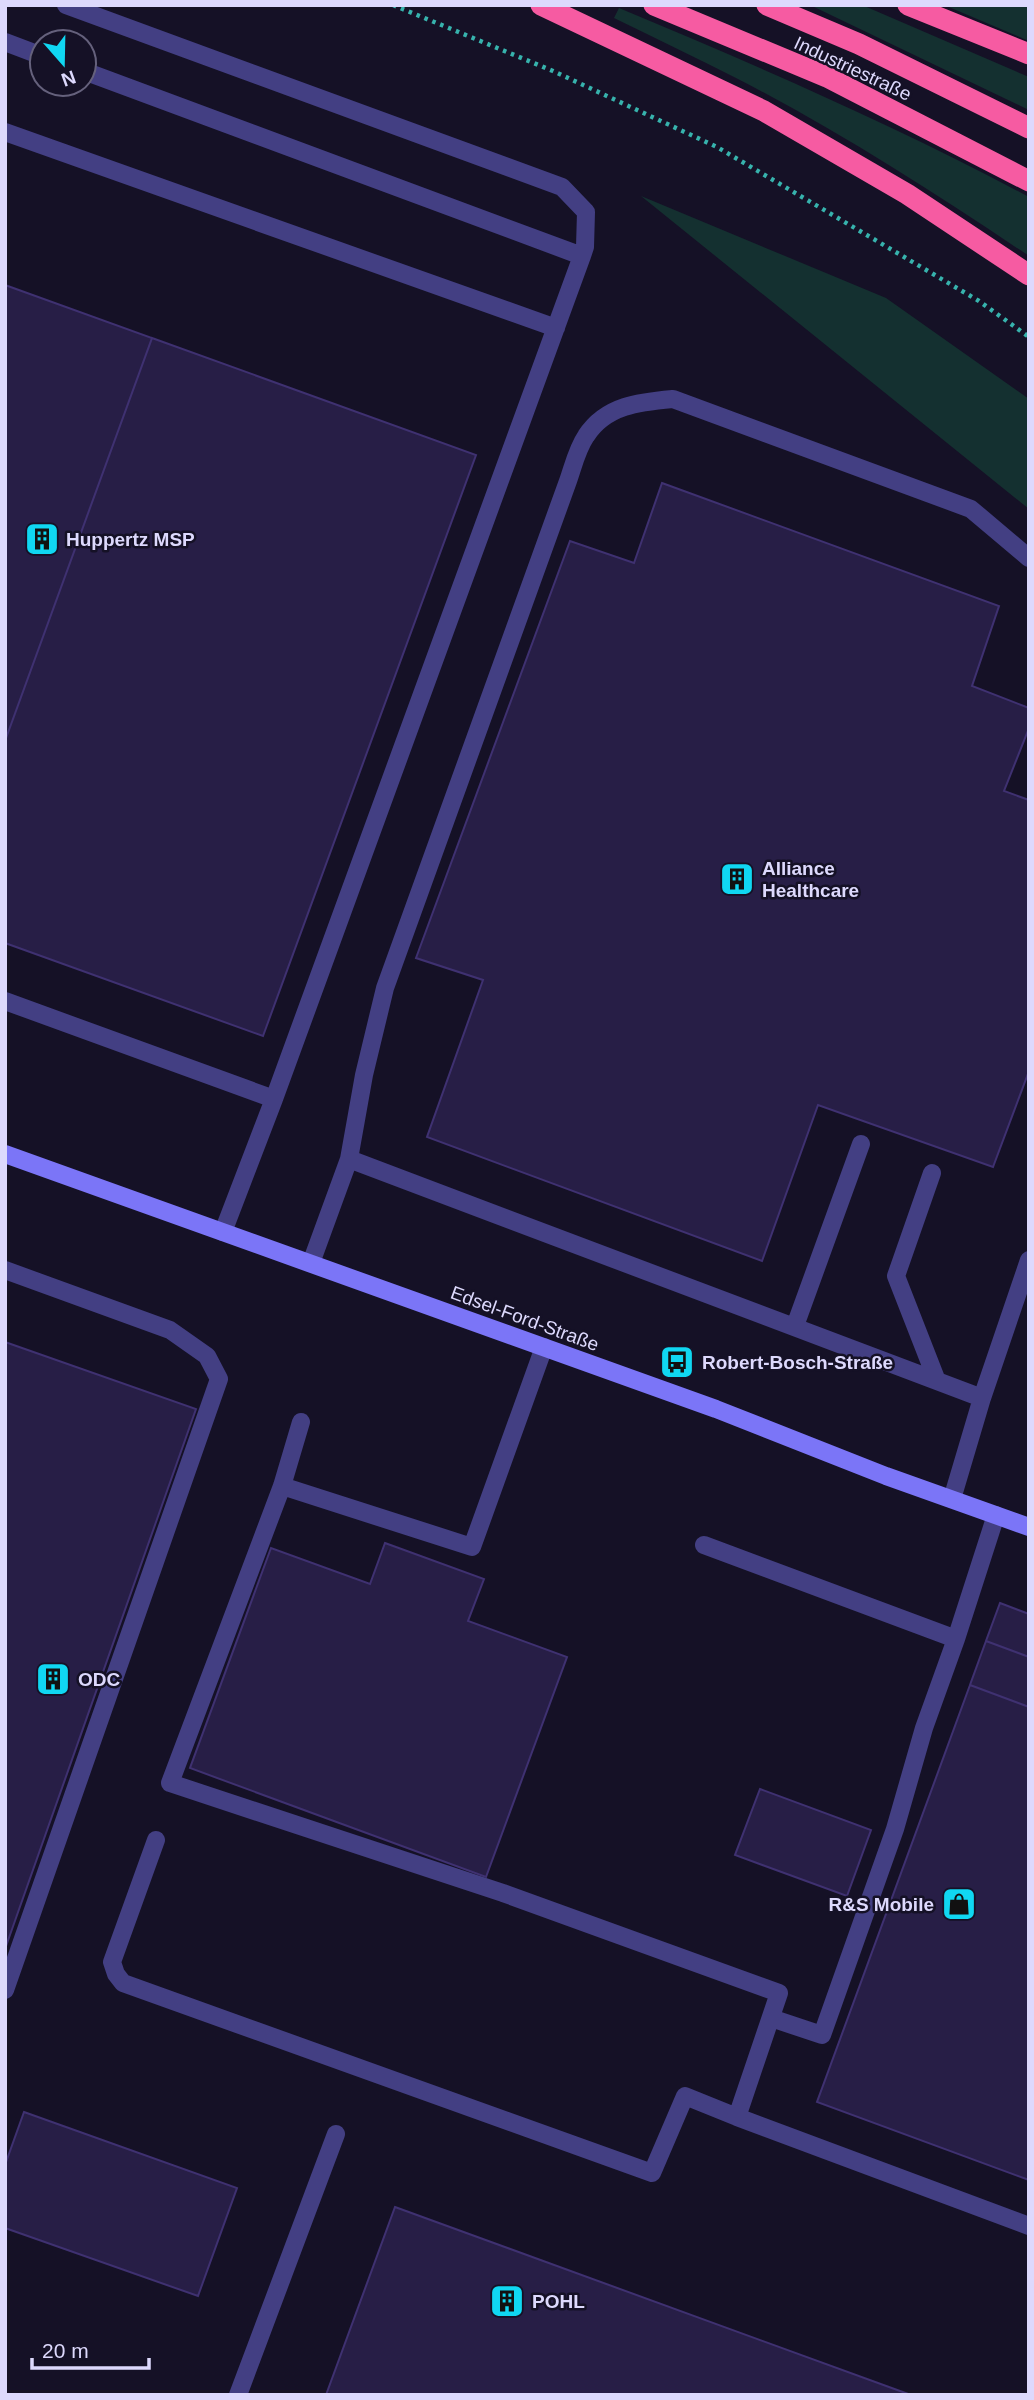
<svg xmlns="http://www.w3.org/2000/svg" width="1034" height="2400" viewBox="0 0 1034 2400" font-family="Helvetica,sans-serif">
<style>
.green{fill:#143030}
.building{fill:#271e46;stroke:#3f3171;stroke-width:2}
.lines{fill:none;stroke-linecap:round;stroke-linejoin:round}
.path{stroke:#37b3ad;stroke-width:4.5;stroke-dasharray:3.5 5;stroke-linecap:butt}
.lane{stroke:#433f83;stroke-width:18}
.secondary{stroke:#7b75f7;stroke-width:18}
.highway{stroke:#f65ba2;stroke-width:21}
.labels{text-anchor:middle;stroke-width:5;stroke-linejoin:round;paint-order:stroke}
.street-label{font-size:19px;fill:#ddd9fd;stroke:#151126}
.poi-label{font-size:19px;font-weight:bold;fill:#ddd9fd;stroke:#151126;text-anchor:start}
</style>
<rect width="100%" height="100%" fill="#151126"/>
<!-- green -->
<path class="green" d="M810,5h52l167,72v33z
M944,5h85v36z
M619,8c139,58 277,118 410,189v59c-94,-63 -190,-125 -291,-177 -41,-21 -83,-41 -124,-61z
M641,196l245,102 143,101v110z"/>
<!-- building -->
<path class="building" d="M5,285l147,53 -147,403z
M152,338l324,117 -213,581 -258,-93v-202z
M662,483l337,123 -27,80 57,22v20l-25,63 25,9v271l-36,96 -175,-62 -56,156 -335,-124 56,-157 -67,-22 154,-417 64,22z
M5,1342l191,67 -191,540z
M385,1543l99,36 -16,42 99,36 -81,220 -296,-109 81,-220 99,36z
M1000,1603l29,11v43l-43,-16z
M986,1641l43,16v50l-59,-22z
M970,1685l59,22v473l-212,-78z
M760,1789l111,41 -24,66 -112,-41z
M24,2112l213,76 -39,108 -193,-68v-63z
M395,2207l516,188h-585z"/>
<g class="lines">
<!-- path -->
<path class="path" d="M393,5l160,66 164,76 262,154 50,36"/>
<!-- lane -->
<path class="lane" d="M66,5l496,182 24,25 -1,35 -3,9 -308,843
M5,42l37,14
M84,71l498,185
M5,132l551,196
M5,1001l269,98 -51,133
M349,1159l633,239
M932,1173l-36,103 41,105
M311,1263l38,-104 15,-84 21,-87 183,-507c5,-14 9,-32 18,-45 20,-31 54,-34 87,-37l298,110 58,49
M5,1270l165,60 37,26 12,23 -214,611
M795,1326l66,-182
M301,1422l-19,64 -112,297 333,110 276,100 -42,124 292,109
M282,1486l190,61 72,-200
M952,1499l30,-101 47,-138
M704,1545l252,94 -32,89 -29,101 -73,206 -51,-17
M956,1639l40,-124
M156,1840l-44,122 4,12 7,9 529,190 33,-77 52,21
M238,2395l98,-261"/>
<!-- secondary -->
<path class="secondary" d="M5,1154l711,255 170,67 143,51"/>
<!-- highway -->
<path class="highway" d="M541,5l223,106 143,83 122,81
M654,5l173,72 202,104
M767,5l92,39 170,84
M908,5l121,49"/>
</g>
<!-- icons -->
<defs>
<g id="building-square" transform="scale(1.75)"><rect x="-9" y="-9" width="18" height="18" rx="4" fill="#10d7f2" stroke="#151126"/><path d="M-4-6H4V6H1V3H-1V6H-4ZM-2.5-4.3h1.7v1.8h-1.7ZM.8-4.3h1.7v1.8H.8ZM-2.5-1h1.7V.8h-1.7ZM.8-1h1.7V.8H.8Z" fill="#111"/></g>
<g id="bus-square" transform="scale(1.75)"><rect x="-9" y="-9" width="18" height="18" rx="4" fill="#10d7f2" stroke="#151126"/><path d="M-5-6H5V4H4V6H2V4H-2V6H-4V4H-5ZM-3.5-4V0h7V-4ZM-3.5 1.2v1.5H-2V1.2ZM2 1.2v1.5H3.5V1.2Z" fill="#111"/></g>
<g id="shop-square" transform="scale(1.75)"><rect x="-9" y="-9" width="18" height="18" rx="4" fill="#10d7f2" stroke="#151126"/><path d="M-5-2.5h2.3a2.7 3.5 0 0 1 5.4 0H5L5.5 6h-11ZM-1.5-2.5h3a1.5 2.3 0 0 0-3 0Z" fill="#111"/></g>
</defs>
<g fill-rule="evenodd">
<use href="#building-square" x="42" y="539"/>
<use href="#building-square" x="737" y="879"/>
<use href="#bus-square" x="677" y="1362"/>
<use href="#building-square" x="53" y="1679"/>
<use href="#shop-square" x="959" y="1904"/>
<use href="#building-square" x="507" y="2301"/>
</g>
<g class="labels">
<!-- street labels -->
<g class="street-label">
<text transform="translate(853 68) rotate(25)" y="7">Industriestraße</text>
<text transform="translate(525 1318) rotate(20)" y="7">Edsel-Ford-Straße</text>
</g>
<!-- poi labels -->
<g class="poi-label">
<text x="66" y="546">Huppertz MSP</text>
<text x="762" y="875">Alliance<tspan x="762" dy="22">Healthcare</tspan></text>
<text x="702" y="1369">Robert-Bosch-Straße</text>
<text x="78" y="1686">ODC</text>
<text x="934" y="1911" text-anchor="end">R&amp;S Mobile</text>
<text x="532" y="2308">POHL</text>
</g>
</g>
<!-- border -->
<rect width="1034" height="2400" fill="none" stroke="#ddd9fd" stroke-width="14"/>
<!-- north arrow -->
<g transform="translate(63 63) rotate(160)"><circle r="33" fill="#151126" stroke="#65617c" stroke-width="2"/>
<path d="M0-5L12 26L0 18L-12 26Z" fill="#10d7f2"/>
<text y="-10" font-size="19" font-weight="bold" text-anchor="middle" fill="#ddd9fd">N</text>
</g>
<!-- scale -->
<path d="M32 2358v10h117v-10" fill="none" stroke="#ddd9fd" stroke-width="3.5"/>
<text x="42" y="2358" font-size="21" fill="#ddd9fd" stroke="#151126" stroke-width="5" paint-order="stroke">20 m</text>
</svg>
